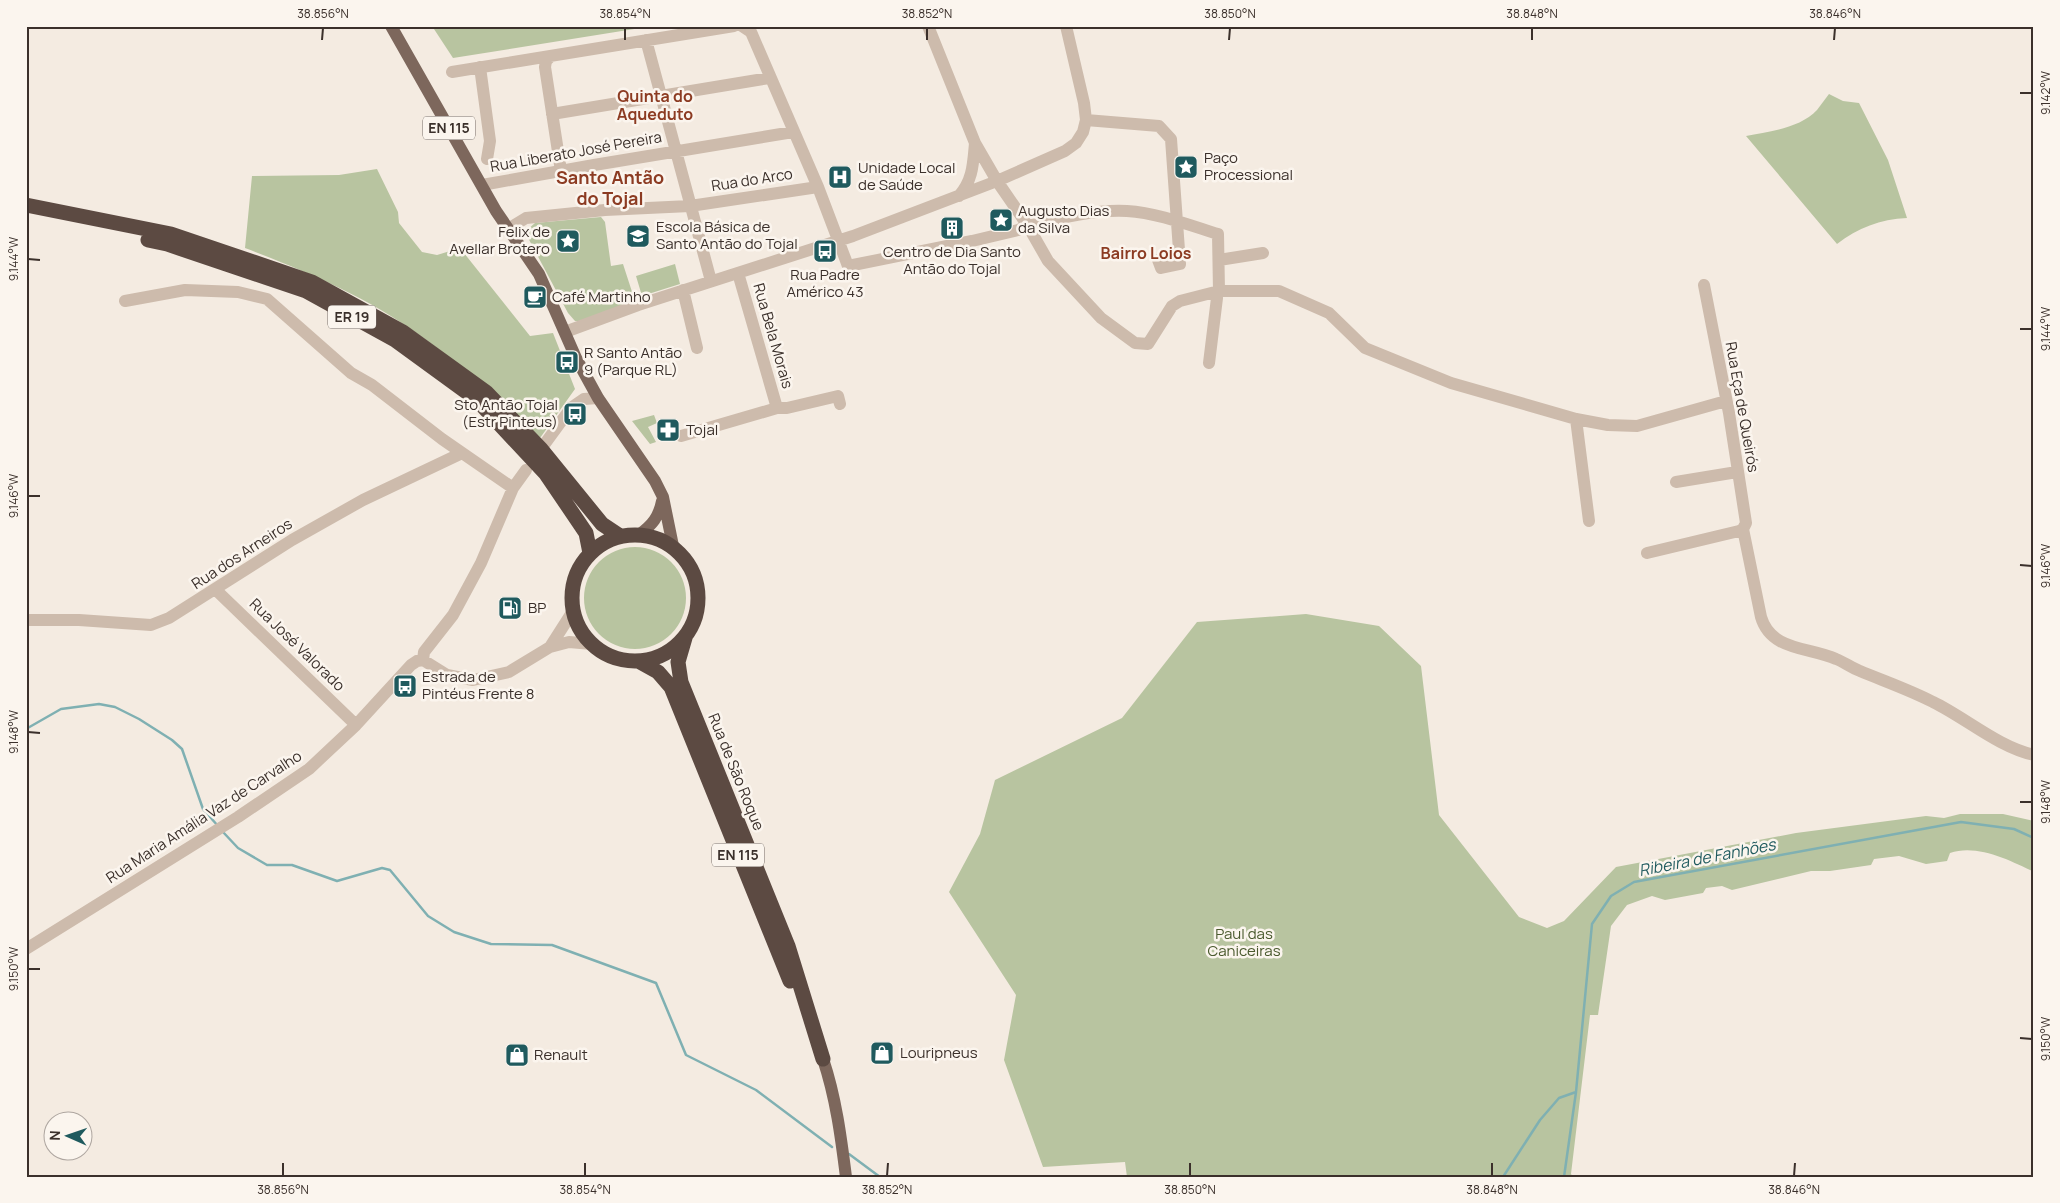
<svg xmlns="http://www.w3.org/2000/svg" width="2060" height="1203" viewBox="0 0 2060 1203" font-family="Manrope,sans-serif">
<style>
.green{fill:#b8c4a0}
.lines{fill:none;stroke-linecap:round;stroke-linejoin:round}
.stream{stroke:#7fb0b2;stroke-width:2.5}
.minor{stroke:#cdbbac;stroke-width:12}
.major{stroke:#7d675c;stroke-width:12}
.highway{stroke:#5c4a42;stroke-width:15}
.ticks{fill:none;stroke:#3b302b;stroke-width:2}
.labels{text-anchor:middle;stroke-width:5;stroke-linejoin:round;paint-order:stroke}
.shield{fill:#fbf5ee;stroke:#756b66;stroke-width:1}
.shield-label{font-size:14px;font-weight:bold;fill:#3b302b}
.street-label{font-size:15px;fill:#3b302b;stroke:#fbf5ee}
.poi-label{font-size:15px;fill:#3b302b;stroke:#fbf5ee;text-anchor:start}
.park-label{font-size:15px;fill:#4a5a2e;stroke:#fbf5ee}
.neighbourhood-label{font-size:16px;font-weight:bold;fill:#8c3b22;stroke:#fbf5ee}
.water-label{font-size:16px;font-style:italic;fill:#1f5a5e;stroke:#fbf5ee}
.quarter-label{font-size:18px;font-weight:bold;fill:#8c3b22;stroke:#fbf5ee}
.neatline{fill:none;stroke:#3b302b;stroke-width:2}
.ticks-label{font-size:12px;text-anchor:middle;fill:#3b302b}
</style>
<rect width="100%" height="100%" fill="#f4ebe1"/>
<!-- green -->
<path class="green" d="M432,26h221l-200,32z
M1829,94l14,7 16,2 29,57 19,58c-27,1 -49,10 -70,26l-91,-108c23,-4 54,-8 71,-26 4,-5 8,-11 12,-16z
M377,169l21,43 1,11 23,29 15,3 23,-7 70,88 23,-3 22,56 -35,49c-39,-37 -78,-73 -122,-104 -53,-38 -113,-63 -173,-86l7,-72 87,-1z
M601,217l4,5 6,44 12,-2 12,37 -54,20h-6l-7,-8 -42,-79 1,-4 8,-7z
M675,264l5,20 -38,12 -6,-20z
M654,415l3,8 -9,4 8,15 -6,2 -18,-23z
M584 598a51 51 0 1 1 102 0a51 51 0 1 1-102 0Z
M1306,614l73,12 42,40 18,149 80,102 28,11 17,-7 52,-54 180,-34 130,-17 18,2 16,-4h43l31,7v51c-25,-12 -57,-28 -84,-19l-3,8 -21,3 -27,-8 -25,3 -3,6 -41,6h-19l-79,19 -10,-4 -16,2 -3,5 -38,7 -13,-4 -25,9 -16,21 -13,89h-8l-19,159 2,3h-446l-2,-15 -82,5 -39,-107 12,-65 -67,-103 31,-58 15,-54 127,-62 75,-96z"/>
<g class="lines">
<!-- stream -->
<path class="stream" d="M26,729l35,-20 38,-5 16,3 24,12 33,21 10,9 21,60 15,17
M223,832l15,16 29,17h25l45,16 45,-13 8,2 38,46 26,16 37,12 61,1 104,38 30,72 70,35 76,57
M849,1154l31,23
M1503,1177l37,-57 19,-22 17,-6
M1564,1177l12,-85 16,-168 19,-28 23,-14 327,-60 53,7 20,9"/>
<!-- minor -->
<path class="minor" d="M742,26l9,6 67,155 30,79 124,-25 46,-11 10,-4 -31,-45 -22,-38 -47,-117
M646,40l65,241
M551,56l-5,5 -1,6 16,104
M480,67l10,74 -3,18
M452,72l282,-46
M552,114l217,-36
M1086,120l73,6 12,13 9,125 -19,4 -3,-8
M482,185l112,-20 199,-33
M959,196c14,-16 14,-32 16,-53
M508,229l18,-11 79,-8 85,-4 128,-19
M1219,260l44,-7
M738,273l39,135
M683,290l14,58
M1219,291l-1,-57c-29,-9 -60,-21 -91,-23 -31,-2 -69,7 -99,15l20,35 53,57 34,25 13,1 24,-38 8,-5 39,-10h60l50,22 36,35 86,35 125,36 32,6 29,1 89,-25
M125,301l60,-11 53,2 29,7 84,74 21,12 70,54 71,49
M565,332l73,-27 215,-69 144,-55 68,-30 11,-8 7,-11 3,-12 -2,-17 -18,-77
M1209,363l8,-65 -1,-6
M1576,419l13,102
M681,436l96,-28h10l51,-12 2,8
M541,449l30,-41 13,-9 14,-1
M1676,482l61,-10
M1743,529l18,88c10,34 48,30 75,42 8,3 16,9 24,12 24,10 50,19 73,31 33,16 65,45 101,53
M1647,553l92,-22 4,-2 3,-6 -17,-110 -25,-128
M216,590l140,135
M26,620h53l72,5 18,-7 123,-78 71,-40 99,-47
M550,647l23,-36
M423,660l1,-8 29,-37 28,-52 32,-75 13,-18
M423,660l24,15 26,5 36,-8 41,-25 19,-5 23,2
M26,949l212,-132 71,-48 47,-44 55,-60 6,-4 6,-1"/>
<!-- major -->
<path class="major" d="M391,26l105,185 43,63 37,84 22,40 57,83 8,16 10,49
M640,534c12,-9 19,-17 22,-33
M823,1059c13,39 18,78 23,118"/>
<!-- highway -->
<path class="highway" d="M26,205l145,29 141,48 91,50 83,60 55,57 61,75 18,12
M148,240l19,4 139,47 89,49 81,59 70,75 40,59 4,20
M572 598a63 63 0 1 1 126 0a63 63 0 1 1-126 0Z
M685,638l-7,24 3,20 107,264 35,113
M640,662l18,10 13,15 119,294"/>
</g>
<!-- ticks -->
<path class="ticks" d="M322,40l1,-12M625,40v-12M927,40v-12M1229,40l1,-12M1532,40v-12M1834,40l1,-12M2020,93h12M28,259l12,1M2020,329h12M28,496h12M2020,565l12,1M28,732l12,1M2020,802h12M28,969h12M2020,1038l12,1M283,1176v-13M585,1176v-13M887,1176l1,-13M1190,1176v-13M1492,1176v-13M1794,1176l1,-13"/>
<!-- icons -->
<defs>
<g id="sight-square" transform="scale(1.25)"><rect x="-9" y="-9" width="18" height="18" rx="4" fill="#1f5a5e" stroke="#fbf5ee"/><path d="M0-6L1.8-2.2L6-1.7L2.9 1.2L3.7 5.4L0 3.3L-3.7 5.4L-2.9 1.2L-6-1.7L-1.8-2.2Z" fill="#fff"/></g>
<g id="hospital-square" transform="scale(1.25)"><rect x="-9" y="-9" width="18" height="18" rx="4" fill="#1f5a5e" stroke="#fbf5ee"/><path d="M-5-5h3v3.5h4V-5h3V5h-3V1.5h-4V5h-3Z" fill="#fff"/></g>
<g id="building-square" transform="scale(1.25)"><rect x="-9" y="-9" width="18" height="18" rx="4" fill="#1f5a5e" stroke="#fbf5ee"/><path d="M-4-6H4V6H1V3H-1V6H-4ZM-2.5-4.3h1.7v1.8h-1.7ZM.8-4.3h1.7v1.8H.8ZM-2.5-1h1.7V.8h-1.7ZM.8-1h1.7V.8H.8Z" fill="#fff"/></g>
<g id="school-square" transform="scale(1.25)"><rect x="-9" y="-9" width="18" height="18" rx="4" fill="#1f5a5e" stroke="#fbf5ee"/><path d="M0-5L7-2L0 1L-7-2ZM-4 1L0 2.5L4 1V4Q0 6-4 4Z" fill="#fff"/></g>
<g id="bus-square" transform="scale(1.25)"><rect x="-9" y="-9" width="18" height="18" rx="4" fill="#1f5a5e" stroke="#fbf5ee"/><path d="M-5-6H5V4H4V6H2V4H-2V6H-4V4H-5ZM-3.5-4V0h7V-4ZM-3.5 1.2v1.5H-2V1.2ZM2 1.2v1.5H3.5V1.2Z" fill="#fff"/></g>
<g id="cafe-square" transform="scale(1.25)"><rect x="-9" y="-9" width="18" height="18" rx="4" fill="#1f5a5e" stroke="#fbf5ee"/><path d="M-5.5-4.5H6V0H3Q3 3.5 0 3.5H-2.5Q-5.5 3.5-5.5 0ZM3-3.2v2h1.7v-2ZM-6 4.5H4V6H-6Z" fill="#fff"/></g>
<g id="pharmacy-square" transform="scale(1.25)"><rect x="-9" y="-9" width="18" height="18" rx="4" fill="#1f5a5e" stroke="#fbf5ee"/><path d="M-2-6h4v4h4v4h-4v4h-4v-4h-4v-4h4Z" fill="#fff"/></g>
<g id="fuel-square" transform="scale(1.25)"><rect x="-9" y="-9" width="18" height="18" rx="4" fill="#1f5a5e" stroke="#fbf5ee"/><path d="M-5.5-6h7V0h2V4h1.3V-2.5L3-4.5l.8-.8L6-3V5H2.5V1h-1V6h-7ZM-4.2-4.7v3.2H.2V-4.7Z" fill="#fff"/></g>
<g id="shop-square" transform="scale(1.25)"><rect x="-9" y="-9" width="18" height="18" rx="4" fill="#1f5a5e" stroke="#fbf5ee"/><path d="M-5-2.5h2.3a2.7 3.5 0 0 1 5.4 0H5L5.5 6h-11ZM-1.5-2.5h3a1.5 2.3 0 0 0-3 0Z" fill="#fff"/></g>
</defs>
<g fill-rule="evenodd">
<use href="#sight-square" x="1186" y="167"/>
<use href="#hospital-square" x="840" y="177"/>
<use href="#sight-square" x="1001" y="220"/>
<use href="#building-square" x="952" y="228"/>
<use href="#school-square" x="638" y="236"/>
<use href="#sight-square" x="568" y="241"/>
<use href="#bus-square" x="825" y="251"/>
<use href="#cafe-square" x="535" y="297"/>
<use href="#bus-square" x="567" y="362"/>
<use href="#bus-square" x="575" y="414"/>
<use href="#pharmacy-square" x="668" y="430"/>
<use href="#fuel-square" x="510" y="608"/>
<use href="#bus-square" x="405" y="686"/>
<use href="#shop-square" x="882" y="1053"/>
<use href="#shop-square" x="517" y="1055"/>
</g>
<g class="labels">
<!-- shield labels -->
<g class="shield">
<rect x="423" y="116.5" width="52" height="23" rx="4"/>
<rect x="328" y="305.5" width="48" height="23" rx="4"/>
<rect x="712" y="843.5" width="52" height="23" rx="4"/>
</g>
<g class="shield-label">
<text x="449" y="133">EN 115</text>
<text x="352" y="322">ER 19</text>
<text x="738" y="860">EN 115</text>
</g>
<!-- street labels -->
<g class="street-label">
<text transform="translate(576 152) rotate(-10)" y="5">Rua Liberato José Pereira</text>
<text transform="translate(752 180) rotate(-9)" y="5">Rua do Arco</text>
<text transform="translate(773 336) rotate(74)" y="5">Rua Bela Morais</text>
<text transform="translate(1742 407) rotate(80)" y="5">Rua Eça de Queirós</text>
<text transform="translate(242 554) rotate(-33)" y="5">Rua dos Arneiros</text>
<text transform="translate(297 645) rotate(44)" y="5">Rua José Valorado</text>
<text transform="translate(736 772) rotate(68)" y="5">Rua de São Roque</text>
<text transform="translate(204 817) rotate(-33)" y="5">Rua Maria Amália Vaz de Carvalho</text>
</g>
<!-- poi labels -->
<g class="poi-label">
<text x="1204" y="163">Paço<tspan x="1204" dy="17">Processional</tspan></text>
<text x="858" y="173">Unidade Local<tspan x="858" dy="17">de Saúde</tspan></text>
<text x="1018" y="216">Augusto Dias<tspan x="1018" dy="17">da Silva</tspan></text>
<text x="656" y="232">Escola Básica de<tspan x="656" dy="17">Santo Antão do Tojal</tspan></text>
<text x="550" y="237" text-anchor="end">Felix de<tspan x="550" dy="17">Avellar Brotero</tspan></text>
<text x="952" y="257" text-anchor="middle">Centro de Dia Santo<tspan x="952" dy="17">Antão do Tojal</tspan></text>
<text x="825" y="280" text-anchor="middle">Rua Padre<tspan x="825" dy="17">Américo 43</tspan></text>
<text x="552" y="302">Café Martinho</text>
<text x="584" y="358">R Santo Antão<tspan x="584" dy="17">9 (Parque RL)</tspan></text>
<text x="558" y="410" text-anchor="end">Sto Antão Tojal<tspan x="558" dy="17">(Estr Pinteus)</tspan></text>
<text x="686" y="435">Tojal</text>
<text x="528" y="613">BP</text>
<text x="422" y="682">Estrada de<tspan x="422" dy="17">Pintéus Frente 8</tspan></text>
<text x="900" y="1058">Louripneus</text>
<text x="534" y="1060">Renault</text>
</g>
<!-- park labels -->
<g class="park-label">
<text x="1244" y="939">Paul das<tspan x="1244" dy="17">Caniceiras</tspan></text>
</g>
<!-- neighbourhood labels -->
<g class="neighbourhood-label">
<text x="655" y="102">Quinta do<tspan x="655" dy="18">Aqueduto</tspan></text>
<text x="1146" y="259">Bairro Loios</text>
</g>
<!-- water labels -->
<g class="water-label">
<text transform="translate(1707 857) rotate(-11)" y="6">Ribeira de Fanhões</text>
</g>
<!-- quarter labels -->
<g class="quarter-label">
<text x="610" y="184">Santo Antão<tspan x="610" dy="21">do Tojal</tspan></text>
</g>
</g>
<!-- border -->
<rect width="2060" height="1203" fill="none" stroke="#fbf5ee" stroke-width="55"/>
<!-- north arrow -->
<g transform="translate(68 1136) rotate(272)"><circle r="24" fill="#fbf5ee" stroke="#aea6a0"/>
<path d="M0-4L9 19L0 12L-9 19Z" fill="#1f5a5e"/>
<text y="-8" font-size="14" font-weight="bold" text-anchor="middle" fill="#3b302b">N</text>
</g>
<rect x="28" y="28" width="2004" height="1148" class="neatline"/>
<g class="ticks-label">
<text x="323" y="18">38.856°N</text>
<text x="625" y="18">38.854°N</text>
<text x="927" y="18">38.852°N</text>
<text x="1230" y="18">38.850°N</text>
<text x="1532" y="18">38.848°N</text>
<text x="1835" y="18">38.846°N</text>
<text transform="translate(2046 93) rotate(-90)" y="4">9.142°W</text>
<text transform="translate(14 259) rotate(-90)" y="4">9.144°W</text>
<text transform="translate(2046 329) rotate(-90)" y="4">9.144°W</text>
<text transform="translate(14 496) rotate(-90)" y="4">9.146°W</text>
<text transform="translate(2046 566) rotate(-90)" y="4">9.146°W</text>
<text transform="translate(14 732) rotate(-90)" y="4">9.148°W</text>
<text transform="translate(2046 802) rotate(-90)" y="4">9.148°W</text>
<text transform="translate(14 969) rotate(-90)" y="4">9.150°W</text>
<text transform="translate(2046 1039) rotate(-90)" y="4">9.150°W</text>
<text x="283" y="1194">38.856°N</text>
<text x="585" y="1194">38.854°N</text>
<text x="887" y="1194">38.852°N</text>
<text x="1190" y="1194">38.850°N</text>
<text x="1492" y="1194">38.848°N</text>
<text x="1794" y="1194">38.846°N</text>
</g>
</svg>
